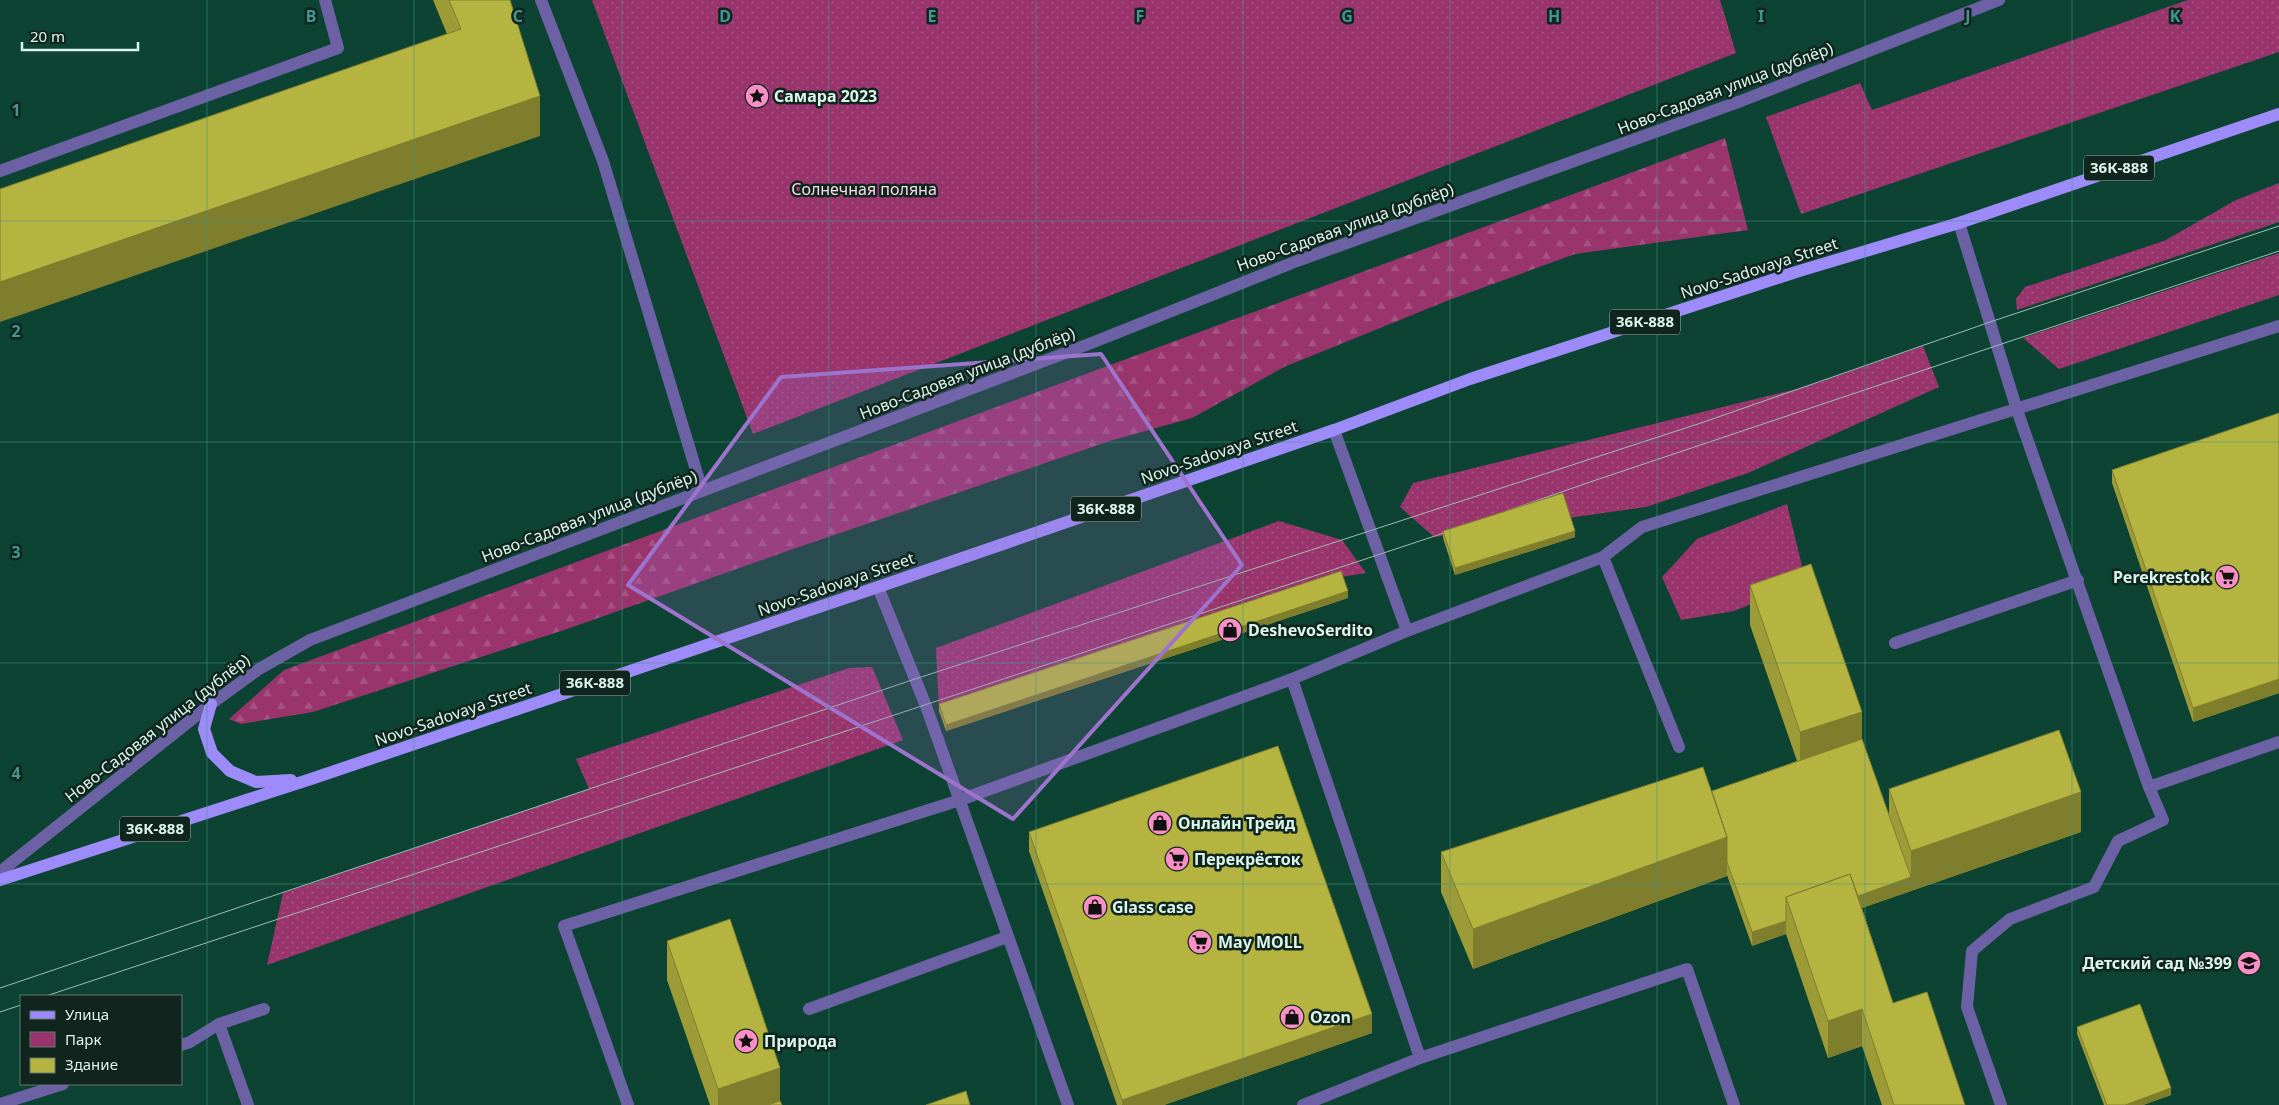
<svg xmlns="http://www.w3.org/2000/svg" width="2279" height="1105" viewBox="0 0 2279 1105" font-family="'Noto Sans',sans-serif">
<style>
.green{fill:url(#green-dots)}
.forest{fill:url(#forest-firs)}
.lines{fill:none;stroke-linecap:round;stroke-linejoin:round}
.service{stroke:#6b61a4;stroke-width:12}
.minor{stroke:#6b61a4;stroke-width:12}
.primary{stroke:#9c8bf8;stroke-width:12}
.tram{stroke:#9cbeb2;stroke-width:1}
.wall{fill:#9c9b37}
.shaded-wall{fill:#7f7e2d}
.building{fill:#b5b440;stroke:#7f7e2d}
.marked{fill:#9d73ce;fill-opacity:0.2;stroke:#9d73ce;stroke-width:4;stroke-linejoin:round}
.grid{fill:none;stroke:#42968d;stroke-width:1;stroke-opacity:0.55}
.labels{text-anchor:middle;stroke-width:5;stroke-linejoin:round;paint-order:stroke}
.shield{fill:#10251e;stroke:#9fb7ae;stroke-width:1}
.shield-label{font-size:15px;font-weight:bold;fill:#dcf6eb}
.street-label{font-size:16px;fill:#dcf6eb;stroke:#10251e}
.poi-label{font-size:16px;font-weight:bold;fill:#dcf6eb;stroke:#10251e;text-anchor:start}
.park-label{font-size:16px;fill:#fadae9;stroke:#10251e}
.grid-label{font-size:16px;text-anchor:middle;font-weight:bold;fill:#42968d;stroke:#10251e;stroke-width:5;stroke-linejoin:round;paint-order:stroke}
</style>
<defs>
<pattern id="green-dots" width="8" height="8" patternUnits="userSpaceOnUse" patternTransform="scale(1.25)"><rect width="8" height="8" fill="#99346d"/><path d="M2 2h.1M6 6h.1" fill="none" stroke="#a75282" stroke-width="1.8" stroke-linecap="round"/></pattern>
<pattern id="forest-firs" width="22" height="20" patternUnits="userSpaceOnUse" patternTransform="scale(1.25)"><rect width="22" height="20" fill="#99346d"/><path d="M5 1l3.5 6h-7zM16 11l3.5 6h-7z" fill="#a75282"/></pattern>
</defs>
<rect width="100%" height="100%" fill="#0d4333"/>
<!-- green -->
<path class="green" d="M592,0h1128l16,53 -983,381z
M2188,0h91v52l-478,162 -35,-97 94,-34 12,27z
M2279,183v39l-262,88 -1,-11 9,-12 139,-46 72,-41z
M2279,253v42l-220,74 -36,-31z
M1923,346l16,41 -191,86 -102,34 -212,30 -34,-30 13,-24 392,-96z
M1787,504l19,78 -72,29 -53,9 -19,-43 35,-38z
M1279,521l63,19 24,33 -25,4 -402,134 -3,-63z
M872,667l31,73 -636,225 16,-72 306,-104 -13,-30 273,-91z"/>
<!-- forest -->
<path class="forest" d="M1725,138l23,92 -173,24 -126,46 -165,67 -92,51 -79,22 -320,109 -223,79 -257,84 -72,12 -12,-5 55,-49z"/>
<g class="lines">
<!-- service -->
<path class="service" d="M541,0l62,161 99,329
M0,171l338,-123 -13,-48
M1959,223l58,187 132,377
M1334,430l73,201
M1603,557l76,190
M878,587l48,119 142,399
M1895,643l183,-63
M1292,679l128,379
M809,1009l198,-72
M219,1024l29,81
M181,1045l9,-3 29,-18 45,-15
M0,1104l63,-20
M628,1105l-64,-179 396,-126 332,-121 115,-48 196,-74 39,-30 637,-201
M1303,1105l117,-47 267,-89 47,136
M2001,1105l-34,-98 5,-56 38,-32 84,-32 24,-46 45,-21 -14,-33 130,-45"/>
<!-- minor -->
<path class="minor" d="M0,872l211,-168 48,-35 51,-29 784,-298 203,-81 444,-160 258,-101"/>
<!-- primary -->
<path class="primary" d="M211,704l-7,25 8,24 18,18 26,11 35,-2
M0,880l311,-101 567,-192 456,-157 136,-51 326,-107 163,-49 320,-109"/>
<!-- tram -->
<path class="tram" d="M1498,514l95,-33 686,-230
M0,988l915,-309 786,-256 289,-101 289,-96
M46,996l1410,-467
M0,1012l21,-7"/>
</g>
<!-- wall -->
<path class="wall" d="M433,0h77l30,136 -93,-102z
M2279,413v280l-86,29 -81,-239v-13z
M1443,531l132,6 -120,38 -12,-37z
M1750,585l112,154 27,77v-27l192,43 -219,76 31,95 72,102h-83l-20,-59 -34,12 -42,-124 -34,12 -25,-71v1l-254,93 -32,-77v-40l271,-61 85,-30 -47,-136z
M1348,598l-402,133 -7,-20v-7z
M1029,832l343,201 -208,72h-47l-88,-254z
M667,941l113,160 2,4h-72l-43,-125z
M2077,1027l94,68 -28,10h-39l-27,-71z"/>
<!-- shaded-wall -->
<path class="shaded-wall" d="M540,96v40l-540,186v-40z
M1575,531v6l-120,38v-7z
M1348,591v7l-402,133v-6z
M2279,679v14l-86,29v-14z
M1862,712v40l-62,20v-40z
M2081,792v40l-170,59v-40z
M1727,837v39l-254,93v-40z
M1911,877v14l-114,39 -4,-12z
M1786,921v13l-34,12v-14z
M1862,1009v37l-34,12v-37z
M1372,1014v19l-208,72h-42v-5z
M780,1068v37h-62v-16z
M2171,1088v7l-28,10h-18z"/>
<!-- building -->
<path class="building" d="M449,0h61l30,96 -540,186v-93l461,-160z
M2279,413v266l-86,29 -81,-238z
M1563,493l12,38 -120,37 -12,-37z
M1811,564l51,148 -62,20 -50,-147z
M1341,571l7,20 -402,134 -7,-21z
M2059,730l22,62 -170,59 -22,-62z
M1862,739l49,138 -53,19 -8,-22 -64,23v24l-34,11 -25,-70v-25l-15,-46z
M1278,746l94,268 -250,86 -93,-268z
M1703,767l24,70 -254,92 -32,-77z
M1850,874l43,129 34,-11 38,113h-71l-32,-96 -34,12 -42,-124z
M730,919l50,149 -62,21 -51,-148z
M2140,1004l31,84 -46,17h-18l-30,-78z
M966,1091l4,14h-44z
M780,1101l2,4h-14z"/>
<!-- marked area -->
<path class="marked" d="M1101,354l141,211 -229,254 -385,-234 153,-208z"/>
<!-- grid -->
<path class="grid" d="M207,0v1105M414,0v1105M622,0v1105M829,0v1105M1036,0v1105M1243,0v1105M1450,0v1105M1657,0v1105M1865,0v1105M2072,0v1105M0,221h2279M0,442h2279M0,663h2279M0,884h2279"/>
<!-- icons -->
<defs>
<g id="sight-disc" transform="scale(1.25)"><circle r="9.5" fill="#fa8fc6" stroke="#10251e"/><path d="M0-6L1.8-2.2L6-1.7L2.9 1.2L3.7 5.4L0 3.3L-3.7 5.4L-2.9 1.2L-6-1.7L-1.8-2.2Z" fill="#111"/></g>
<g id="supermarket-disc" transform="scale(1.25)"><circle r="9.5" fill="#fa8fc6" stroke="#10251e"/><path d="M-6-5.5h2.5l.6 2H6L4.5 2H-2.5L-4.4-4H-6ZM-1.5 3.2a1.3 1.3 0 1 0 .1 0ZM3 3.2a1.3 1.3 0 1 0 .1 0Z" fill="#111"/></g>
<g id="shop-disc" transform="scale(1.25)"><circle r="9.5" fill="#fa8fc6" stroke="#10251e"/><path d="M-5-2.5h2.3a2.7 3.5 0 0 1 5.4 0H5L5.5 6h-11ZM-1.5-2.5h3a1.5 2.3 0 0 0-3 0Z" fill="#111"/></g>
<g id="school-disc" transform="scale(1.25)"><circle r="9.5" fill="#fa8fc6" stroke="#10251e"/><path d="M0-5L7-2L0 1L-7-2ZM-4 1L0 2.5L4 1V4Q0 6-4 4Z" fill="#111"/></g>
</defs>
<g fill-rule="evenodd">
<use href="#sight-disc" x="757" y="96"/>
<use href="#supermarket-disc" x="2227" y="577"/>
<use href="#shop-disc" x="1230" y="630"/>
<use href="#shop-disc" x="1160" y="823"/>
<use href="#supermarket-disc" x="1177" y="859"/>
<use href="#shop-disc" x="1095" y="907"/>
<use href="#supermarket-disc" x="1200" y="942"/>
<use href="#school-disc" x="2249" y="963"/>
<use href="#shop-disc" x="1292" y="1017"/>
<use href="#sight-disc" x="746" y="1041"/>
</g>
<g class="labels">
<!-- shield labels -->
<g class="shield">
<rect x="2084" y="155.5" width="70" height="25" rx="4"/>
<rect x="1610" y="309.5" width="70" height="25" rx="4"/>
<rect x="1071" y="496.5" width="70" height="25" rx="4"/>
<rect x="560" y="670.5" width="70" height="25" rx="4"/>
<rect x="120" y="816.5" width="70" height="25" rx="4"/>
</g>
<g class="shield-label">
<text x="2119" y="173">36К-888</text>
<text x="1645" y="327">36К-888</text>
<text x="1106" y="514">36К-888</text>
<text x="595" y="688">36К-888</text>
<text x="155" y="834">36К-888</text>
</g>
<!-- street labels -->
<g class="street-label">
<text transform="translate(1725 88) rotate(-21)" y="6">Ново-Садовая улица (дублёр)</text>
<text transform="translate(1345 227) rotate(-20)" y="6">Ново-Садовая улица (дублёр)</text>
<text transform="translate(1759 268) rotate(-18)" y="6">Novo-Sadovaya Street</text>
<text transform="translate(967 373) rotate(-21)" y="6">Ново-Садовая улица (дублёр)</text>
<text transform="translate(1219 452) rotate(-19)" y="6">Novo-Sadovaya Street</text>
<text transform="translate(589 516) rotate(-21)" y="6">Ново-Садовая улица (дублёр)</text>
<text transform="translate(836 584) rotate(-19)" y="6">Novo-Sadovaya Street</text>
<text transform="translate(453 714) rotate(-19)" y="6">Novo-Sadovaya Street</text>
<text transform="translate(157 728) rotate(-38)" y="6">Ново-Садовая улица (дублёр)</text>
</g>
<!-- poi labels -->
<g class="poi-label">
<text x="774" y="102">Самара 2023</text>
<text x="2210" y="583" text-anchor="end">Perekrestok</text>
<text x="1248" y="636">DeshevoSerdito</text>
<text x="1178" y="829">Онлайн Трейд</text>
<text x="1194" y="865">Перекрёсток</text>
<text x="1112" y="913">Glass case</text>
<text x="1218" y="948">May MOLL</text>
<text x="2232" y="969" text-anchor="end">Детский сад №399</text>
<text x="1310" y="1023">Ozon</text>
<text x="764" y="1047">Природа</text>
</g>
<!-- park labels -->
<g class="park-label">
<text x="864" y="195">Солнечная поляна</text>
</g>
</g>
<g class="grid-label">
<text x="311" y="22">B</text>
<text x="518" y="22">C</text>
<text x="725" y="22">D</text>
<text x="932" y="22">E</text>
<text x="1140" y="22">F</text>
<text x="1347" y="22">G</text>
<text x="1554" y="22">H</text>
<text x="1761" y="22">I</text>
<text x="1968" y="22">J</text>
<text x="2175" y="22">K</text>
<text x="16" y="116">1</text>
<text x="16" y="337">2</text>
<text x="16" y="558">3</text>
<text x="16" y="779">4</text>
</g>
<!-- legend -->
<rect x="20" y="995" width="162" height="90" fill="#10251e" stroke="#627970"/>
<rect x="30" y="1011" width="25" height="8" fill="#9c8bf8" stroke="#627970"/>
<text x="65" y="1020" font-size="15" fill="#dcf6eb">Улица</text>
<rect x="30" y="1032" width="25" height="15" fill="#99346d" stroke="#627970"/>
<text x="65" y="1045" font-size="15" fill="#dcf6eb">Парк</text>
<rect x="30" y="1058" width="25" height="15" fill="#b5b440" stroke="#627970"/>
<text x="65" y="1070" font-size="15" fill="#dcf6eb">Здание</text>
<!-- scale -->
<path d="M22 42v8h116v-8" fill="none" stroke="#dcf6eb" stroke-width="2.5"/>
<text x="30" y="42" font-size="15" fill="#dcf6eb" stroke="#10251e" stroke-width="4" paint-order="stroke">20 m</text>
</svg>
